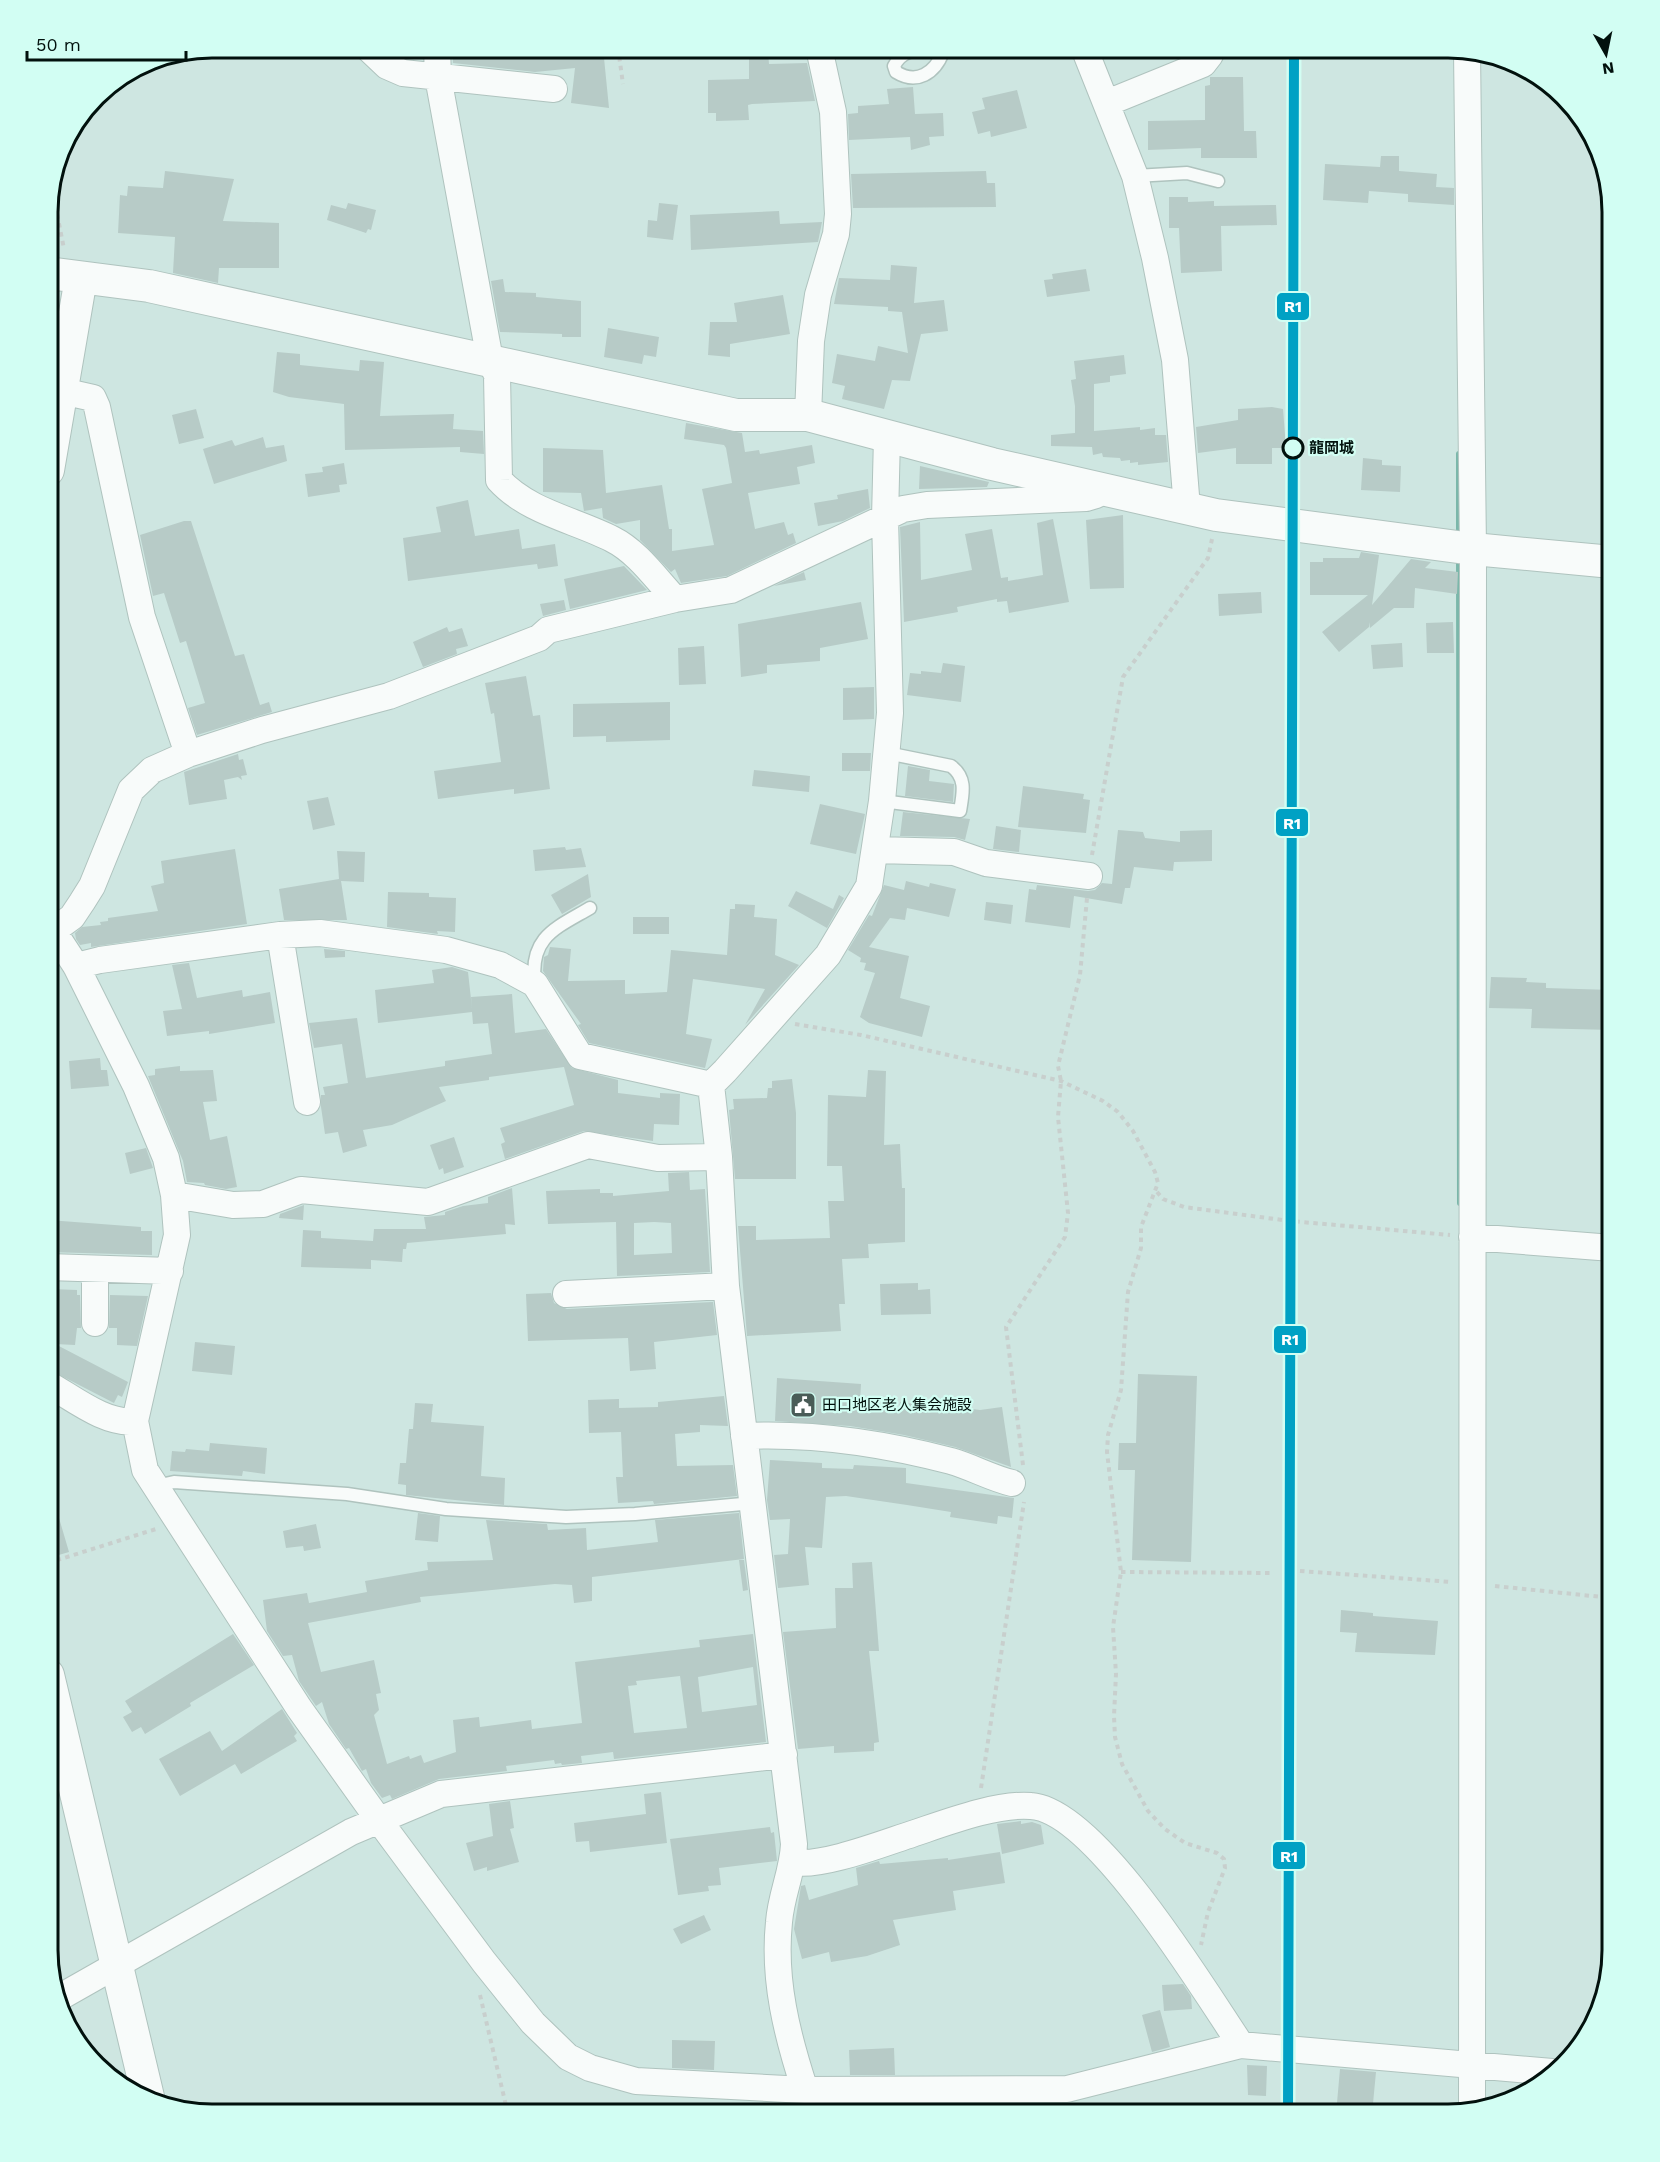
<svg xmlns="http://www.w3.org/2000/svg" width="1660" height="2162" viewBox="0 0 1660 2162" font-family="'Work Sans','Noto Sans JP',sans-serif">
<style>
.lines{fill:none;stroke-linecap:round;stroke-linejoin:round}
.stream{stroke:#7bb7aa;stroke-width:6}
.building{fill:#b7cbc7;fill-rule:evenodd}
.service-casing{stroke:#afc3be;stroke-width:15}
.minor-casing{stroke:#afc3be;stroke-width:28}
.tertiary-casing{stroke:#afc3be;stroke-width:34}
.path{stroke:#c8cfcd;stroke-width:4;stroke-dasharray:4.5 4.5;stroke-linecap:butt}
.service{stroke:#f8fbfa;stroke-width:12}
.minor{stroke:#f8fbfa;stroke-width:26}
.tertiary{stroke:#f8fbfa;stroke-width:32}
.rail-1-casing{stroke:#d2fef3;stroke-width:15}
.rail-1{stroke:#00a1c4;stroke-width:10}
.stop-dot{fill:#d2fef3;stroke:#02110d;stroke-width:3}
.labels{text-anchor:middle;stroke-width:4.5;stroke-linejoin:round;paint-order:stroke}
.stop-label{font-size:15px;font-weight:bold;fill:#02110d;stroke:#d2fef3;text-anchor:start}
.poi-label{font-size:15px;fill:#02110d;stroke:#d2fef3;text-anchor:start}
.rim{fill:none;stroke:#02110d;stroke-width:3}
.line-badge{stroke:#d2fef3;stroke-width:2}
.badge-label{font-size:16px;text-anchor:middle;font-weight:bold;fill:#fff}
</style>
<rect width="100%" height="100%" fill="#cee6e1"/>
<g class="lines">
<!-- stream -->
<path class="stream" d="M1459,454v83
M1459,556l1,647"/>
</g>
<!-- building -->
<path class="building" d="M452,48h151l6,60 -38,-5 4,-35 -40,4 -82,-9z
M768,52l1,12 38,-1 8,38 -63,3 -4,1 1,15 -33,1v-8h-8v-33l41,-1v-26z
M1210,77h33l1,54h12l1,27h-56v-10l-53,2v-29l57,-1v-34l5,-1z
M913,87l2,27 28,-1 1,23 -15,1 1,8 -19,5 -1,-13 -61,3 -1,-26 10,-1v-7l31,-2 -2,-15z
M1017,90l10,38 -36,9 -1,-6 -12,3 -6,-22 13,-3 -3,-11z
M1381,156h18v15l38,3 -1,13 18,1v17l-46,-3v-8l-39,-3 -1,12 -45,-3 2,-36 55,3z
M165,171l69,8 -11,42 56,2v45h-60l-1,15 -45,-10 2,-36 -57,-4 2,-38 7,1 1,-10 35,2z
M986,171l1,12h8l1,24 -143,1 -2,-34z
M1169,197h19v5l26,-1v5l62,-1 1,20 -56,1 1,45 -41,2 -2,-45h-10z
M348,203l28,7 -5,20 -3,-1 -2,4 -39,-13 4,-15 15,4z
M659,203l19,2 -5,35 -26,-3 1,-17 9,1z
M779,211l1,13 42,-2 -4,20 -127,8 -1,-35z
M891,265l26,2 -3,36 30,-3 4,31 -27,3 -11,47 -18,-1 -8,29 -42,-10 3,-13 -13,-3 5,-29 38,7 3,-15 30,7 -6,-41 -14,-1v-4l-54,-3 5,-26 51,2z
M1086,269l4,22 -43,6 -3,-17 9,-1 -1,-5z
M503,279l2,13 31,1v4l45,4v36h-19v-3l-62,-2 -9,-51z
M783,295l7,39 -60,10v13l-22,-2 2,-33h27l-3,-19z
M608,328l51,9 -3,20 -12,-2 -2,9 -38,-7z
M277,352l23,2v11l59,6 1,-11 24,2 -4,54 74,-2 -1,15 30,2 1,23 -24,-2v-5l-115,3 -1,-46 -55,-7 -16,-5z
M1124,355l2,19 -16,2v6l-16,2v47l46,-4v3l15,-2v7h11l2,27 -30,3v-3l-8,1v-3l-9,1 -1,-3 -17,-1 -1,-4 -9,2 -1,-8 -41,-1v-11l24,-2v-27l-4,-26 5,-1 -2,-18z
M1272,407l11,2 3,39h-14v16h-36v-16l-38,5 -2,-26 42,-7v-11z
M196,409l8,29 -25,6 -7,-29z
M686,423l56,10 3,19 14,-2 1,4 52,-9 3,18 -18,4 3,17 -52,9 7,36 29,-7 4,13 5,-2 3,10 -69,33 -46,7 -6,-14 -4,3 -31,-32v-20l-24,4 -13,-6 -1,-10 -18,3 -3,-18 -38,-1v-44l60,2 3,43 56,-8 7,44h3v22l42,-6 -12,-56 30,-6 -6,-35 -2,-3 -40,-6z
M263,437l3,11 18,-3 3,16 -73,23 -11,-35 29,-9 3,6z
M1363,458l19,2v5l19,1 -1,26 -39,-2z
M344,463l3,21 -8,1 1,7 -32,5 -3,-23 18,-2 -1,-5z
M920,466l69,16 -2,5 -68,2z
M868,489l2,19 -27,13 -25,5 -4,-23 24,-4 -1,-4z
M468,500l7,36 44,-7 3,20 33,-5 3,22 -20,3 -1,-5 -129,17 -5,-43 38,-6 -5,-25z
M1123,515l1,73 -34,1 -4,-69z
M1053,519l16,83 -60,11 -2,-12 -10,1v-3l-40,8 1,5 -54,10 -4,-95 20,-5 1,58 51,-10 -7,-36 27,-5 9,49 7,-1v4l35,-6 -6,-52z
M184,521h7l44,135 9,-2 16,51 9,-3 3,10 -75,23 -9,-27 17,-5 -19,-62 -6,2 -16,-50 -11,3 -13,-61z
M1361,552l18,3 -7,50 39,-46 20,3 -6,6 33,4 -1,22 -42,-6 -1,20h-20l-24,20 -1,-6v5l-30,25 -17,-20 46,-37h-58v-33h13v-4h36z
M624,566l23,24 -77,19 -6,-30z
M804,572l2,8 -32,6z
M1261,592l1,21 -43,3 -1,-22z
M564,600l2,10 -23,6 -3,-12z
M861,602l7,37 -48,9v13l-53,4v8l-26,4 -3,-53z
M1453,622l1,31h-27l-1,-30z
M447,627l2,5 13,-4 6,18 -12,3 1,5 -34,13 -10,-25z
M1402,643l1,24 -30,2 -2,-24z
M704,646l2,38 -27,1 -1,-37z
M943,663l22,3 -4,36 -54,-7 3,-22 11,1v-3l20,2z
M526,676l7,40 7,-1 10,74 -36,5v-5l-76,10 -4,-28 67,-9 -7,-49 -3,1 -6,-31z
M874,687v32l-31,1v-32z
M670,702v38l-64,2v-6l-33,1v-33z
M842,753h29l-1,18h-28z
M238,754l1,6 4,-1 4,16 -6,1 1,4 -4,-3 -14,3 3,19 -38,6 -5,-33z
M908,766l22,4 -1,11 25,3 -1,18 -48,-6z
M754,770l56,6 -1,16 -57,-6z
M1023,786l61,8 -1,5 7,1 -4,33 -68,-6z
M328,797l7,28 -22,5 -6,-29z
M820,804l45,10 -9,40 -46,-10z
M903,812l67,7 -5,21 -11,-3 -54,-1z
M996,826l25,4 -2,22 -26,-3z
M1118,830l25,2 2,6 35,4v-11l32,-1v31l-38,1 -1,9 -39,-4 -4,21h-5l-3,16 -48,-8 -4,32 -45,-6 4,-33 20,3 -13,-2 1,-5 51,6 7,-1 7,-7 10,1z
M565,847l1,3 15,-2 5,19 -51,4 -2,-21z
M235,849l12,75 -156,23v-4l-11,2 -4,-6 -1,-6 7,-6 19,-2 -1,-3 8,-1v-3l50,-7 -7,-25 13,-3 -3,-22z
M337,851l28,1 -1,30 -23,-1 6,39h-63l-5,-31 60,-10z
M588,874l3,23 -29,17 -11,-19z
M906,881l23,6 1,-4 26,6 -7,28 -42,-9 -2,12 -15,-2 -21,29 40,9 -9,42 30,8 -8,31 -53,-14 -9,-6 15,-44 -11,-3 2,-7 -6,-1 1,-4 -13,-8 21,-35 3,1 12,-31 20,5z
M796,891l37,18 6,-14 5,3 -17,30 -39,-22z
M388,892l41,1v4l27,1 -1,34 -18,-1 1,3 -51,-7z
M986,902l27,3 -2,19 -27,-4z
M735,904l20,1 -1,12 23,2 -2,36 24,10 -54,60 20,-36 -72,-10 -7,55 26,5 -7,29 -116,-25 -11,-18 3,-1 -38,-53 1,-14 4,-2 2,-8 21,2 -3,32 57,-1v14l42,-2 4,-42 56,5 3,-46h5z
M633,917h36v17h-36z
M324,949l21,2v6l-20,1z
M189,963l8,35 45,-8 1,7 27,-5 5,31 -66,11v-3l-42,5 -4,-25 19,-2 -10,-44z
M452,967l16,5 4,36 -1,-11 41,-3 3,39 31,-4 26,39 46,12v13l42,5v-5l20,1 -1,31 -25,-1 -1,17 -69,-10 -79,28 -4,-15 4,-2 -5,-14 74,-23 -10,-38 -75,10v3l-50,7 7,14 -54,24 -29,5 4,16 -24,7 -5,-21 -13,2 -4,-27v-12h4l-2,-8 25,-4 -6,-39 -28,4 -5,-25 48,-5 9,60 79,-12v-5l47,-7 -4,-31 -15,1 -1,-12 -94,11 -3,-33 59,-7 -2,-13z
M1491,977l36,1 -1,4 20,1v5l66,2v40l-81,-2 1,-19 -43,-1z
M100,1058l1,12h6l2,16 -38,3 -2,-28z
M180,1066v5l33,-1 4,31 -14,1 7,38 17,-4 10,51 -11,2 -21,-4 -1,-2 -17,-1 -4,-21 -35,-85 7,-1v-6z
M868,1070l18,1 -2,74 16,-1 2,44h3v54l-37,2 1,14 -27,1 3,45h-6l2,27 -94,5 -9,-110h18v14l74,-2 -2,-37h16l-2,-35h-15l1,-71 38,2z
M792,1079l4,34v66h-61l-6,-69 5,-1 -1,-10 34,-1 1,-10h4v-7z
M454,1137l10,30 -20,7 -1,-6 -4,2 -9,-25z
M146,1148l7,20 -23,6 -5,-21z
M689,1172l1,18 15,-1 5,83 -93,4 -1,-54 -68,2 -2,-33 54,-2v4h13v3l56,-5 -1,-18zM654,1222l17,1 1,30 -38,2v-32z
M512,1188l3,37 -10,-1 1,10 -99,9 -1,6h-3l-1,13 -31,-2v9l-70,-2 2,-37 18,1v7l52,3 1,-12h52l-2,-12 21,-2v-3l18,-6 25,-3v-6z
M304,1205l-1,15 -24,-2 1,-4z
M48,1220l93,7v4h11v24l-104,-3z
M918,1283v7l12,-1 1,25 -50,1 -1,-31z
M51,1289l26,1v5h3l1,33h-4l-2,17 -20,-1 73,38 -6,15 -4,-2 -4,8 -66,-34z
M551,1293l3,10 13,6 146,-7 4,33 -63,7 2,27 -26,2 -2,-33 -100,3 -2,-47z
M110,1295l38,1 -11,50 -20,-1v-17h-8z
M195,1342l40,4 -3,29 -40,-4z
M1138,1374l59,2 -6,186 -59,-2 3,-90h-17l1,-27h17z
M777,1378l84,6 -1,19 39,4 1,-5 51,7 1,-3 28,4 22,-3 9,60 -56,-20 -51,-12 -54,-9 -75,-5z
M724,1396l4,30 -28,-1v7l-25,2 2,32 56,-1 4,31 -83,8 -1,-3 -35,2 -2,-26h7l-2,-45 -32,1 -1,-33 31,-1v9l39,-1v-5z
M415,1403l18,1 -2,18 53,4 -3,50 24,2 -1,27 -98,-10v-10l-8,-1 2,-21h6l3,-34h4z
M210,1443l57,5 -2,26 -22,-3 -1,5 -72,-5 2,-20 13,1 1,-3 23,2z
M770,1460l52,3v5l31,1 1,-4 52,3v15l108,15 -2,20 -14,-2 -1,8 -47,-7 1,-5 -44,-7 -61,-9 -20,1 -4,51 -17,-1 4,38 -31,3 -4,-33 14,-1 2,-35 -20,1 -3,-20z
M418,1513l22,3 -2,26 -23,-2z
M739,1513l5,46 -152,18v24l-18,2 -2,-18 -17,-1 -135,13 1,5 -113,21 13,49 53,-12 7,33 -5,1 3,16 -5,5 13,49 22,-8 1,3 11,-4 3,8 32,-11 -3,-32 26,-3 1,10 51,-7 1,9 50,-6 -7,-61 125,-15 -1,-7 54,-6 13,108 -152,17 -1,-7 -32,4 1,7 -20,2 -1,-2 -6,1 -1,-4 -48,6 1,5 -68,8 -47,20 -2,-4 -8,3 -11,-15 -5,-14 -4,2 -13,-23 -3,1 -17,-25 -7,-22 -6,4 -17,-25 -7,-26 -9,1 -16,-25 -4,-31 44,-7 2,10 58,-11 -2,-11 63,-11 -1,-8 66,-2 -7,-40 61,4 1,6 38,-2 1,22 71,-8 -3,-22zM753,1667l4,38 -55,7 -4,-35zM680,1676l7,52 -53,5 -6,-47 9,-1 -1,-4z
M59,1518l10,34 -17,5 -3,-11z
M316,1524l5,24 -17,3 -1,-5 -17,2 -3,-17z
M739,1560h5l4,30 -5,1z
M872,1562l7,89h-10l10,91 -5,1v8l-40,2v-7l-36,3 -15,-117 53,-4 -1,-40h18l-1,-25z
M1341,1610l32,3v3l65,5 -3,34 -80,-3 2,-19 -17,-1z
M233,1634l21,31 -64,38 1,3 -46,28 -4,-7 -9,5 -9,-15 9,-5 -7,-11z
M282,1709l15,24 -3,3 3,5 -56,33 -6,-10 -55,32 -21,-37 51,-28 12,20z
M661,1792l6,51 -77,9 -1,-11 -13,1 -2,-19 72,-9 -2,-20z
M510,1801l4,27 -4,1 9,33 -32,9v-4l-13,4 -8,-28 27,-7 -4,-32z
M1021,1821v3l11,-2 9,3 3,19 -42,10 -5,-30z
M770,1827l1,6 3,-1 3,29 -58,7 2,17 -13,1 1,5 -31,4 -8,-56z
M1000,1852l5,31 -52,8 3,19 -63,10 7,25 -33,11 -36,6 -2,-10 -27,7 -8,-30 7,-43 4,-1 4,15 49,-15 -2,-17 23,-7 1,3 68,-6v2z
M704,1915l7,15 -30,14 -8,-15z
M1183,1984l8,12 1,13 -28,2 -2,-26z
M1160,2010l10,37 -18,5 -10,-37z
M672,2040l43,1 -1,29 -42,-2z
M894,2048l1,27h-45l-1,-25z
M1247,2065l20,1 -1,30 -18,-1z
M1340,2069l36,3 -4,42h-36z"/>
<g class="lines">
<!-- service casing -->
<g class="service-casing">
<path id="service" d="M943,52c-8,21 -26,33 -47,20l-2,-6c12,-25 39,-11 58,-18
M1135,176l52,-3 31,8
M882,801l78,10c3,-18 7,-33 -9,-45l-64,-13
M535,983c-6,-46 21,-55 55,-75
M156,1486l18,-4 173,12 99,15 120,8 69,-3 118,-11"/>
</g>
<!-- minor casing -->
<g class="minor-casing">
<path id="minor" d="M368,48l19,18 16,7 151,16
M437,48l1,29 52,283 7,15 2,105c29,32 76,40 113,59 26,13 44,40 63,60
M1084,48l51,128 20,82 20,102 12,148
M1467,51l6,498 -1,1558
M1107,103l96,-39 7,-9v-7
M62,391l31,7 4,9 45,210 46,137
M808,415l3,-74 7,-46 18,-61 2,-20 -5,-102 -14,-64
M875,850l79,2 32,11 103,13
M48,923l28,43 60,120 30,72 8,37 3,40 -42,186 10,49 154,238 79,111 106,143 49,61 35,34 22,11 46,13 169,9 262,-1 174,-44 311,27
M48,928l13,-3 11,-8 10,-15 10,-16 39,-96 21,-20 36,-16 74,-24 127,-34 150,-58 9,-8 127,-31 56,-9 172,-81 24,-4 159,-7 10,-3 3,-7
M280,935l27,167
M76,966l24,-6 180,-25 40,-2 126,17 54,15 35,19 45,72 131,29
M711,1085l8,72 7,129 68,558c-1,27 -13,51 -15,78 -6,58 8,113 26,168
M711,1085l14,-14 103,-116 41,-69 13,-85 8,-88 -5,-195 2,-81
M174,1195l59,10 30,-1 38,-14 127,12 160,-57 70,13 61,-1
M1472,1237l140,11
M48,1267l122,4
M566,1294l160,-8
M95,1323v-54
M48,1384c25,14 58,41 87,37
M744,1436c68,-3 142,8 207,25 21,6 40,17 61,22
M793,1862c27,6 91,-19 119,-28 33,-11 85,-31 119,-28 65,4 174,186 210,239
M62,1996l289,-164 90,-38 343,-39"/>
</g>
<!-- tertiary casing -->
<g class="tertiary-casing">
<path id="tertiary" d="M48,273l101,13 587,129h72l184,49 224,51 257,34 139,13
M48,470l33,-192
M48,1675l100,422"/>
</g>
<!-- path -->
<path class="path" d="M618,48l5,36
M52,188l12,61
M1092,855l31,-178 85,-119 4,-19
M795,1024l66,11 200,46 42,20 15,11 15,19 22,41 3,11 -17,44v21l-13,44 -7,98 -13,45 -1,17 14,120 -8,55 3,47 -2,42 1,21 7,27 26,47 17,18 20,14 32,10 7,6 1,9 -17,44 -7,33
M1157,1192l6,7 21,8 106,14 160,14
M1023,1465l-17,-138 59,-90 3,-24 -10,-96 3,-36 -3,-15 22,-91 7,-77
M48,1563l108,-34
M1300,1571l152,11
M1121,1572l152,1
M1495,1586l117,12
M981,1788l43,-286
M480,1995l28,119"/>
<!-- service -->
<use href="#service" class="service"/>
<!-- minor -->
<use href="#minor" class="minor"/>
<!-- tertiary -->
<use href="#tertiary" class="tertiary"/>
<!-- rail-1 casing -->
<g class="rail-1-casing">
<path id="rail-1" d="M1288,2114l6,-2066"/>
</g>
<!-- rail-1 -->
<use href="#rail-1" class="rail-1"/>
</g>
<!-- icons -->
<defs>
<g id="civic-square" transform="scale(1.35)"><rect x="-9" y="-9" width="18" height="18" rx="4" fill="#495c57" stroke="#d2fef3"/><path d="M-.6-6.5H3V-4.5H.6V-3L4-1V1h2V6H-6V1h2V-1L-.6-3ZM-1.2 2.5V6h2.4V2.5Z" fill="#fff"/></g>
</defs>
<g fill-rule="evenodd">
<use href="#civic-square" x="803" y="1405"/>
</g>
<!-- markers -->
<circle class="stop-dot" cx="1293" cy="448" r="10"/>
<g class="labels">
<!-- stop labels -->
<g class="stop-label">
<text x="1309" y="453">龍岡城</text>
</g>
<!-- poi labels -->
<g class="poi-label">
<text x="822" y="1410">田口地区老人集会施設</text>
</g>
</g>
<!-- crop -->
<path d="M0 0H1660V2162H0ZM212 58H1448A154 154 0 0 1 1602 212V1950A154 154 0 0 1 1448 2104H212A154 154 0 0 1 58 1950V212A154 154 0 0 1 212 58Z" fill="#d2fef3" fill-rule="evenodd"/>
<path class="rim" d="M212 58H1448A154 154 0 0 1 1602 212V1950A154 154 0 0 1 1448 2104H212A154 154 0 0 1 58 1950V212A154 154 0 0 1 212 58Z"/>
<g class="line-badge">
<rect x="1276" y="292" width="34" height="29" rx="6" fill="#00a1c4"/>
<rect x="1275" y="808" width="34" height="29" rx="6" fill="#00a1c4"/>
<rect x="1273" y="1325" width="34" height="29" rx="6" fill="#00a1c4"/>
<rect x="1272" y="1841" width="34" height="29" rx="6" fill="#00a1c4"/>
</g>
<g class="badge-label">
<text x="1293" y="312">R1</text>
<text x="1292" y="829">R1</text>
<text x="1290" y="1345">R1</text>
<text x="1289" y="1862">R1</text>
</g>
<!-- north arrow -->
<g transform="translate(1606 54) rotate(171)" stroke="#d2fef3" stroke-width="4.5" paint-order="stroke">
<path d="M0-4.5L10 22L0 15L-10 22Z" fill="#02110d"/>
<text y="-9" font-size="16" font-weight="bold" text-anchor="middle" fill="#02110d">N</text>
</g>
<!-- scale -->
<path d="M27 51v9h159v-9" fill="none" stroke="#02110d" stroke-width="3"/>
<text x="36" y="51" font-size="18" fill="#02110d" stroke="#d2fef3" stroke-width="4.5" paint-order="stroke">50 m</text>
</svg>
